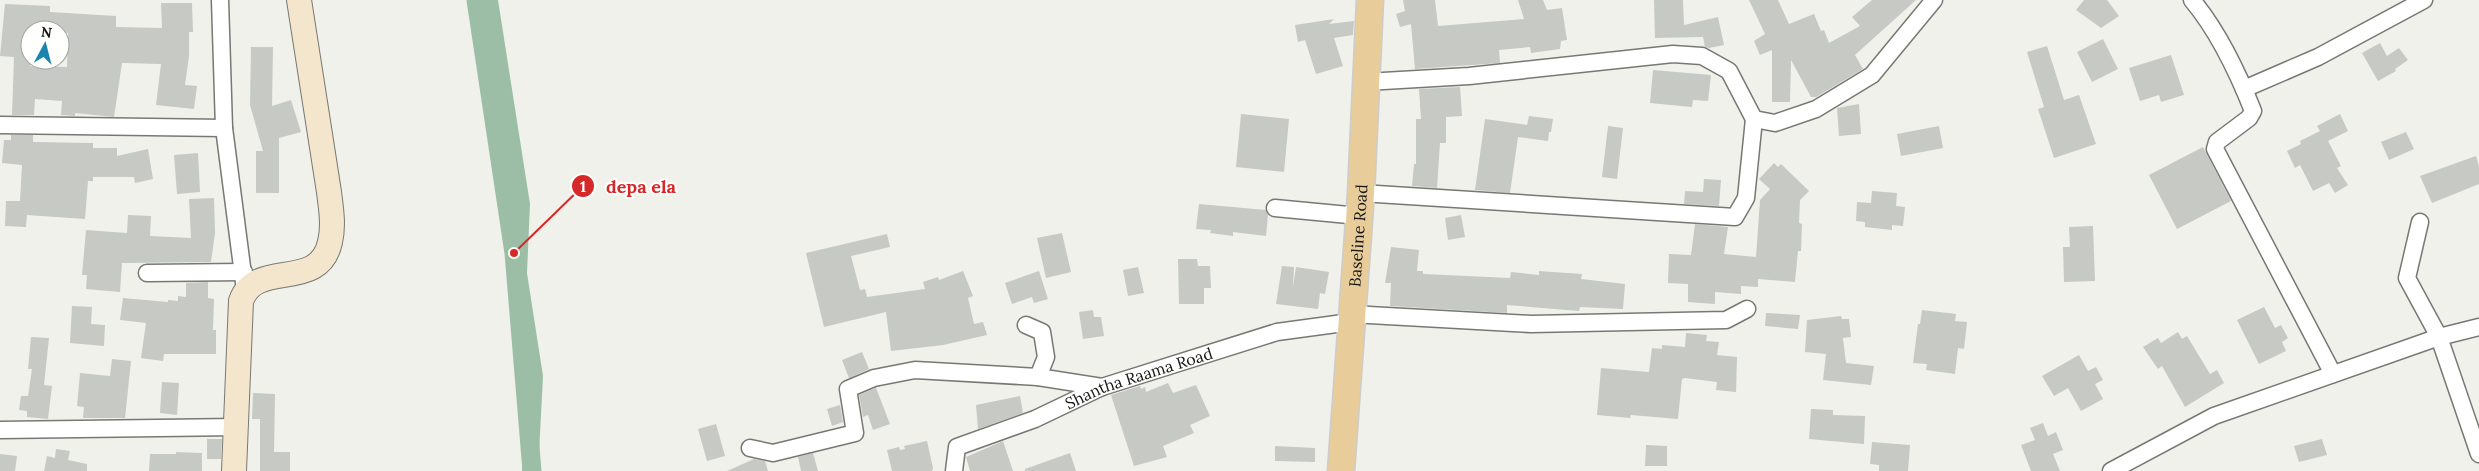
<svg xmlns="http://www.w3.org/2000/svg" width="2479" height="471" viewBox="0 0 2479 471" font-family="Lora,serif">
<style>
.water{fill:#9cbea7}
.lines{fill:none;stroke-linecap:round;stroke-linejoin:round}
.canal{stroke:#9cbea7;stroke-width:19}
.building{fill:#c6c9c4;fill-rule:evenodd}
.street-casing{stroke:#787873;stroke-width:19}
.secondary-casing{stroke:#787873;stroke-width:26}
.primary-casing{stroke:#cccccb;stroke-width:29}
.street{stroke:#fff;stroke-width:16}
.secondary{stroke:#f3e6cd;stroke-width:24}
.primary{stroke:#e8cd9b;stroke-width:26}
.labels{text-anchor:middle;stroke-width:4;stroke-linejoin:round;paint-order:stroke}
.street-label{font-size:16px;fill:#161614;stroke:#fffffe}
.leader{fill:none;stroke:#d62828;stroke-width:2}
.callout-dot{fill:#d62828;stroke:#fffffe;stroke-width:2}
.mark-label{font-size:15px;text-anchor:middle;font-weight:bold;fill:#fff}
.callout-label{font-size:18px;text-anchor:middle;font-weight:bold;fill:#d62828;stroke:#fffffe;stroke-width:4;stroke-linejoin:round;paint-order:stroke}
</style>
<rect width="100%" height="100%" fill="#f1f1eb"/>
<!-- water -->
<path class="water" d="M477,0h21l32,204 -3,69 16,103 -4,77 2,18h-19c12,-86 -2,-172 -14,-257 -11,-71 -21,-143 -31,-214z"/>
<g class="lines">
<!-- canal -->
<path class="canal" d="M476,0l38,253 18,218"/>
</g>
<!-- building -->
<path class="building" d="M1403,0h32l3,26 86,-7 -6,-19h25l4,10 15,-2 5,32 -6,1 -1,8 -29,4 -1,-6 -31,3 1,13 -85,6 -4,-45 -11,3 -4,-13 9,-3z
M1654,0h29l1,25 34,-8 6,28 -15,3 -4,-1 -2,-10 -48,1z
M1749,0h29l11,24 25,-10 7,17 3,-1 5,13 31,-17 -8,-9 20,-17h44l-61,55 8,14 -47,28h-5l-20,-37 -1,42h-18v-52l-12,5 -6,-14 11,-7z
M2084,0h23l12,16 -18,12 -25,-18z
M161,3h31l1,29h-4v24l-4,29 12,1 -3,23 -38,-4 5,-41 -39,-1 -8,54 -39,-4v3l-14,-1 1,-14 -27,-2 -1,16h-22l2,-58 -14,-1 5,-52 45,2v6l66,4v11l46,1zM30,30h30v2l8,1 -1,34 -37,-1z
M1334,19l-5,5 25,-3 -1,14 -19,3 9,28 -27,8 -11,-34 -7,2 -3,-17z
M2103,39l15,30 -26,13 -15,-30z
M2380,43l7,13 12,-8 9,12 -13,9 1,2 -18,10 -16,-28z
M2047,46l17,54 15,-5 17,49 -42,14 -16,-49 6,-2 -17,-55z
M251,47h22l-1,59 19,-6 10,32 -22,6v55h-23v-42h7l-13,-46z
M2171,55l13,40 -23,7 -2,-7 -19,6 -11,-33z
M1653,70l58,5 -3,26 -15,-1 -1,7 -42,-4z
M1460,87l2,29 -16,1v26h-6l-3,45 -25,-2 2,-22h2v-45h5l-2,-30z
M1859,104l2,30 -22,2 -2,-28z
M1241,114l48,5 -5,53 -48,-5z
M2340,114l8,17 -20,10 13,25 -4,2 11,17 -13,8 -6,-10 -16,8 -13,-26 -5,3 -8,-17 14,-7 -1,-3 20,-10 -3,-5z
M1529,116l24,3 -2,13h-2l-1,9 -30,-4 -8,56 -35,-3 10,-71 42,6z
M1608,126l15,2 -6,51 -15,-2z
M1939,126l4,22 -42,8 -4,-22z
M2406,132l8,17 -25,11 -8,-18z
M11,135h22v7l60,1v5h24v8l31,-7 5,30 -18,4 -1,-6h-41v4h-5l-3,38 -58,-4 -1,12 -21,-1 1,-25h14l2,-36 -20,-2 2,-23h7z
M2203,147l28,54 -54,28 -28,-54z
M198,153l2,39 -23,2 -3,-39z
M2476,156l3,10v18l-47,19 -12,-27z
M1774,163l4,4 3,-3 28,27 -9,9 -1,23 3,1 -1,27h-3l-3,31 -37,-3v8l-17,-1v8l-26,-2v12l-27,-2v-18l-20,-1 1,-29 22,1 4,-31 33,3 -4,27 32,3 4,-57 10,-11 -11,-10z
M1704,179l17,1 -2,26 -35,-2 1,-13 18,1z
M1872,191l25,2 -1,13 9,1 -2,19 -11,-1v5l-27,-3v-5l-9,-1 1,-19 14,1z
M214,198l1,35 -4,29 -89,1 -2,29 -34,-3 1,-14h-5l4,-45 41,3 1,-18 23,1 -1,20 41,2 -2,-39z
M1199,204l67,6 2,5 -2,21 -33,-4v4l-23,-3 1,-3 -15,-1z
M1461,215l4,22 -17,3 -3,-22z
M2093,226l2,55 -31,1 -1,-35h7l-1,-20z
M1062,233l9,39 -25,6 -9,-40z
M887,234l3,13 -39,9 9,34 5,-1 2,8 58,-8 -2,-7 15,-5 1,3 24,-9 10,25 -5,2 6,26 9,-2 4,13 -44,10 -52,6 -5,-39 -62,15 -18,-74z
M1391,247l28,3 -2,21h6v3l87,4 1,-6 28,3v-4l43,3 -1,5 44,5 -2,25 -43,-2 -1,4 -72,-6v8l-117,-7 1,-23h-6z
M1178,259h19l1,7h12l1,22h-7v16h-25z
M1282,266l12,1 -1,20 3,-20 33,5 -4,22 -5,-1 -2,16 -42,-5z
M1138,267l6,26 -16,3 -5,-26z
M1039,271l9,28 -14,4 -2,-6 -20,7 -7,-21z
M208,282v16l6,1 -1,31h3v24h-52l-1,7 -22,-3 5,-35 -26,-3 3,-22 45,4v-2l10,1v-5l8,1v-14z
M72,306l20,1 -1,17 14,1 -1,21 -34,-3z
M2264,307l11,21 6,-3 7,13 -6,4 4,9 -27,13 -22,-44z
M1093,310l1,7h7l3,19 -21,3 -4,-27z
M1922,310l34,4 -1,7 12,1 -3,27 -6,-1 -3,26 -29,-4 1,-6 -14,-1 5,-39h2z
M1766,313l34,2 -2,14 -33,-3z
M1841,316l1,3h7l2,18 -8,1 3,25 28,3 -3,19 -48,-5 3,-26 -21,-2 2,-32z
M2178,332l4,7 5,-3 23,38 7,-4 7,13 -39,24 -23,-41 -4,3 -15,-22 15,-9 3,5z
M1686,333l21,2 -1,6 13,1 -2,13 20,2 -1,35 -20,-2 1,-8 -32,-4 -3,1 -4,40 -47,-4 -1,3 -33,-3 4,-47 48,4 3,-24 10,1v-4l23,2z
M31,337l18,1 -5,47 8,1 -4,33 -21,-2v-6l-8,-1 2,-14h7l4,-27h-4z
M862,352l7,17 -20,9 -7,-18z
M2079,355l9,16 8,-4 7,13 -8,4 8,15 -22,12 -13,-23 -14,8 -12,-20z
M112,359l19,2 -6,57h-42l1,-11 -7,-1 3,-33 30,3z
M162,382l17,1 -2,32 -17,-2z
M1168,383l5,10 23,-8 14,31 -20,9 4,8 -31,13 4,11 -33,9 -23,-71 29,-9 1,3 4,-2 1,5z
M876,388l14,36 -17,6 -5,-15 -5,2 -4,-22z
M253,393l22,1 -1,58h16v19h-30v-52h-8z
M1020,396l3,17 -45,16 -2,-24z
M840,405l3,17 -11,4 -5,-17z
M1811,409l22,1v5l32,1 -1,28 -55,-5z
M2043,423l5,13 8,-4 7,18 -10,4 7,17h-29l-10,-26 14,-5 -5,-12z
M716,424l9,32 -18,5 -9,-32z
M207,439h15l-1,20h-14z
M2322,439l5,16 -28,7 -5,-16z
M927,441l6,27 -1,3h-40l-5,-21 12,-3 1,3 5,-1 -1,-3z
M1003,441l10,30h-43l-4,-14z
M1872,442l38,3 -2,26h-29v-6l-9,-1z
M1646,445l21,1v20h-22z
M1275,446l40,2v14l-40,-1z
M56,449l14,2 -2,9 19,4v7h-43l3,-15 8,2z
M176,452l26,1v18h-53l1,-17h26z
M813,453l5,18h-17l-3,-14z
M1070,453l6,18h-51v-2z
M0,454l17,2 -2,15h-15z
M754,459l11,2 3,10h-41z"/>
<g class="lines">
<!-- street casing -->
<g class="street-casing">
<g id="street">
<path d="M220,0l4,128 21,162"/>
<path d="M2192,0c26,31 46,73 61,111l-4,7 -32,24 -2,7 118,225"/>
<path d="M1366,82l103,-6 204,-22 29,2 27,15 25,48 21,4 41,-14 56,-34 62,-75"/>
<path d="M2244,89l74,-32 106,-57"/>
<path d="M0,125l224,3"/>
<path d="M1361,193l374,24 11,-19 8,-79"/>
<path d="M1275,208l84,8"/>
<path d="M2420,222l-13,56 32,59 40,117"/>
<path d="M147,273l97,-1"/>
<path d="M1351,314l180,10 195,-4 21,-11"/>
<path d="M1026,325l16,7 4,25 -8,20"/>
<path d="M0,430l237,-3"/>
<path d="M750,448l23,5 82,-20 -7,-44 26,-11 41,-8 123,7 64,10"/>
<path id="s1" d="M954,471l3,-24 78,-28 67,-32 175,-55 74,-10"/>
<path d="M2111,471l103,-55 225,-79 40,-10"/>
</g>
</g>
<!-- secondary casing -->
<g class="secondary-casing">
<path id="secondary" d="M234,471l7,-170c15,-43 78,-8 89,-59 4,-16 1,-34 -1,-50l-30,-192"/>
</g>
<!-- primary casing -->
<g class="primary-casing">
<g id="primary">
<path id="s2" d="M1341,471l20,-278 9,-193"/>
</g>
</g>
<!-- street -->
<use href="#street" class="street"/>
<!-- secondary -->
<use href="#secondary" class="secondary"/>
<!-- primary -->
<use href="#primary" class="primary"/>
</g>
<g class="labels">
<!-- street labels -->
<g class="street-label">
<text dy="6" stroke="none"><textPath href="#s2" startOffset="236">Baseline Road</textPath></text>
<text dy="6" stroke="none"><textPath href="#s1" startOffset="219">Shantha Raama Road</textPath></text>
</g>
</g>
<!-- callouts -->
<path class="leader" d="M514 253L583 186"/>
<g class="callout-dot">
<circle cx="514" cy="253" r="5"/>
<circle cx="583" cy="186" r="12"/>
</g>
<g class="mark-label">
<text x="583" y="192">1</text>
</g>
<g class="callout-label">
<text x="641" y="193">depa ela</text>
</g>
<!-- north arrow -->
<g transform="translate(45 45) rotate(7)"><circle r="24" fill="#fffffe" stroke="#a2a2a0"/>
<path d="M0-4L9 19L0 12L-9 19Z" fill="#1c85ae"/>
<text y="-8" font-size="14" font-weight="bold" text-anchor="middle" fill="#161614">N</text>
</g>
</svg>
